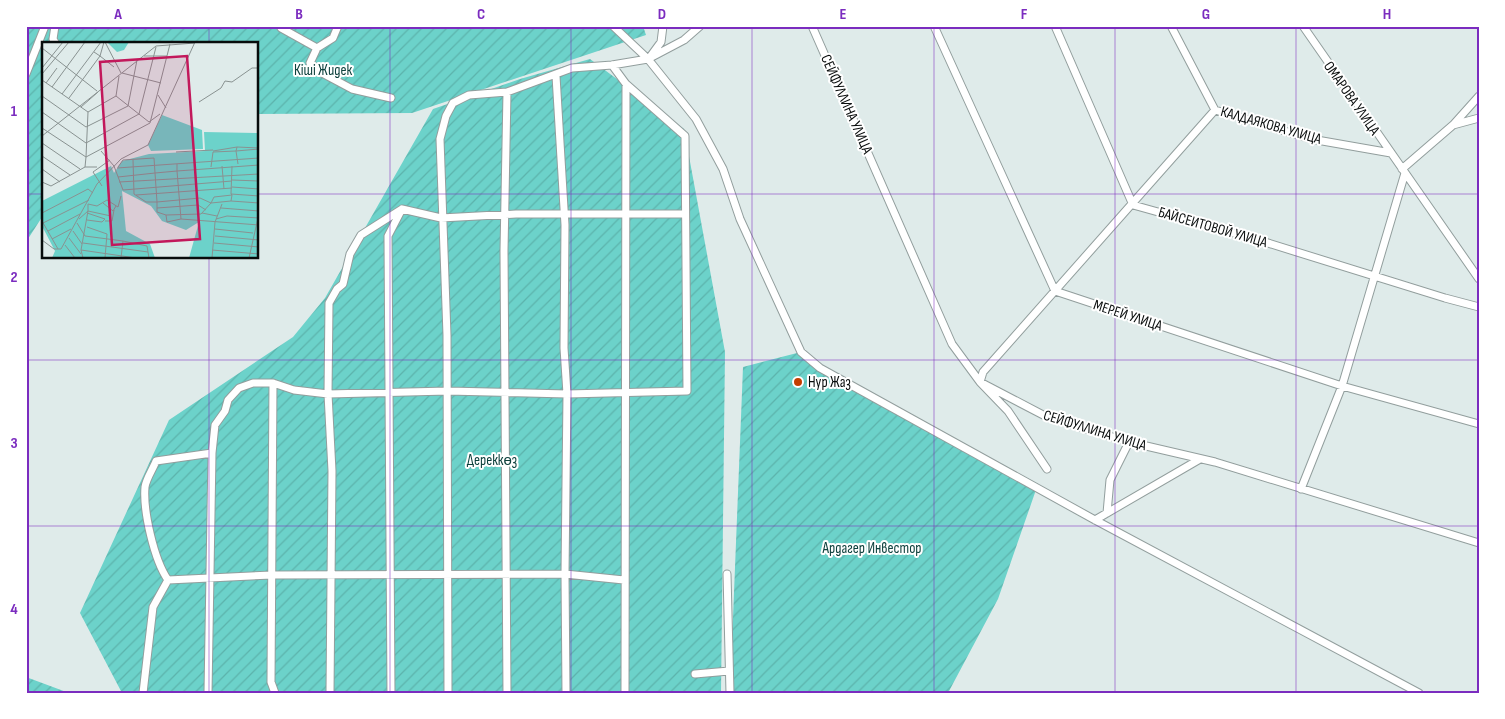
<svg xmlns="http://www.w3.org/2000/svg" width="1505" height="719" viewBox="0 0 1505 719" font-family="'Sofia Sans Condensed',sans-serif">
<style>
.garden{fill:url(#garden-furrows)}
.lines{fill:none;stroke-linecap:round;stroke-linejoin:round}
.minor-casing{stroke:#929e9d;stroke-width:9}
.minor{stroke:#fff;stroke-width:7}
.grid{fill:none;stroke:#7b2cbf;stroke-width:1;stroke-opacity:0.55}
.poi-dot{fill:#c43e00;stroke:#fff;stroke-width:2}
.labels{text-anchor:middle;stroke-width:4;stroke-linejoin:round;paint-order:stroke}
.park-label{font-size:15px;fill:#0e413d;stroke:#fff}
.street-label{font-size:15px;fill:#080c0c;stroke:#fff}
.poi-label{font-size:15px;fill:#080c0c;stroke:#fff;text-anchor:start}
.inset-road{fill:none;stroke:#899291;stroke-width:1}
.view{fill:#c2185b;fill-opacity:0.15;stroke:#c2185b;stroke-width:2.5}
.inset-edge{fill:none;stroke:#080c0c;stroke-width:2.5}
.neatline{fill:none;stroke:#7b2cbf;stroke-width:2}
.grid-label{font-size:16px;text-anchor:middle;font-weight:bold;fill:#7b2cbf}
</style>
<defs>
<pattern id="garden-furrows" width="10" height="10" patternUnits="userSpaceOnUse" patternTransform="scale(1.25)"><rect width="10" height="10" fill="#6cd2ca"/><path d="M-1 1l2-2M0 10L10 0M9 11l2-2" fill="none" stroke="#5cb3ac"/></pattern>
</defs>
<rect width="100%" height="100%" fill="#dfebea"/>
<!-- garden -->
<path class="garden" d="M26,26h617l3,9 -234,78 -154,1v-70h-214v170l-18,28z
M590,59l94,70 41,223 -4,341h-599l-42,-80 89,-193 124,-83 32,-39 108,-189 87,-30z
M797,353l241,131 -40,115 -50,94h-218l13,-326z
M26,677l43,16h-43z"/>
<g class="lines">
<!-- minor casing -->
<g class="minor-casing">
<path id="minor" d="M55,26l-2,13 3,5
M280,26l1,2 36,20
M338,26l-5,12 -16,10 -7,15 12,10 30,16 39,9
M613,26l35,33 48,60 27,50 17,50 61,133 19,16 275,152 324,173
M812,26l140,318 28,38 67,35 82,25 86,20 264,81
M934,26l121,265 287,95 137,38
M1055,26l78,179 122,34 190,59 34,9
M1171,26l44,84 96,29 80,14
M1303,26l176,253
M650,57l11,-15 2,-16
M26,74l19,-48
M556,76l9,149 -1,123 3,46 120,-3 -2,-255 -59,-52 -14,-19
M507,92l-3,159 3,442
M1453,125l26,-29
M1402,169l51,-44 26,-7
M273,383l-2,299 4,11
M1047,469l-39,-58 -28,-29 3,-10 232,-262
M1301,489l41,-103 63,-213
M1107,513l3,-33 19,-38
M1095,520l105,-61
M727,574l3,119
M168,580c-14,-20 -25,-69 -23,-93 1,-8 8,-18 11,-26l56,-8 3,-28 10,-14 3,-11 11,-12 14,-5h20l21,7 34,4 1,-91 8,-14 6,-5 7,-30 11,-19 41,-26 39,9 75,-4h169
M168,580l104,-5 293,-1 1,119
M695,674l34,-3
M143,693l10,-86 15,-27
M208,693l4,-240
M330,693l2,-222 -4,-77 120,-3 119,3 -2,180 59,6
M391,693l-3,-457 14,-27
M448,693l-1,-358 -7,-196 6,-23 7,-13 16,-8 38,-3 65,-24 40,-3 36,-6 36,-19 16,-14
M625,693l1,-609"/>
</g>
<!-- minor -->
<use href="#minor" class="minor"/>
</g>
<!-- grid -->
<path class="grid" d="M209,26v18M390,26v667M571,26v667M752,26v667M934,26v667M1115,26v667M1296,26v667M26,194h18M258,194h1221M209,258v435M26,360h1453M26,526h1453"/>
<!-- markers -->
<circle class="poi-dot" cx="798" cy="382" r="5"/>
<g class="labels">
<!-- park labels -->
<g class="park-label">
<text x="323" y="75">Кіші Жидек</text>
<text x="492" y="465">Дереккөз</text>
<text x="872" y="553">Ардагер Инвестор</text>
</g>
<!-- street labels -->
<g class="street-label">
<text transform="translate(1352 98) rotate(55)" y="5">ОМАРОВА УЛИЦА</text>
<text transform="translate(847 104) rotate(66)" y="5">СЕЙФУЛЛИНА УЛИЦА</text>
<text transform="translate(1271 125) rotate(16)" y="5">КАЛДАЯКОВА УЛИЦА</text>
<text transform="translate(1213 227) rotate(16)" y="5">БАЙСЕИТОВОЙ УЛИЦА</text>
<text transform="translate(1128 315) rotate(18)" y="5">МЕРЕЙ УЛИЦА</text>
<text transform="translate(1095 430) rotate(17)" y="5">СЕЙФУЛЛИНА УЛИЦА</text>
</g>
<!-- poi labels -->
<g class="poi-label">
<text x="808" y="387">Нур Жаз</text>
</g>
</g>
<!-- overview -->
<g transform="translate(42 42)">
<rect width="216" height="216" fill="#dfebea"/>
<path d="M65,0h22l-5,8 -7,2z" fill="#6cd2ca"/>
<path d="M120,73l40,15 1,19 -52,2 -3,-6zM162,90l54,1v125h-69l10,-36 -13,8 -24,-9 -11,-15 -29,-15 4,40 24,13 5,14h-103l3,-7 -13,-25v-25l69,-35 3,7 8,-12 27,-7 56,-3z" fill="#6cd2ca"/>
<path class="inset-road" d="M62,0l-4,14 14,11M63,0l16,31M0,6l55,43M102,14h23M0,26l21,-26M80,31l39,10M0,32l27,-32M0,38l46,32 28,-16 3,-20M4,41l11,-15M10,45l33,-45M20,52l39,-52M116,53l8,13M0,54l44,31 42,-21 9,-46M74,54l33,26 11,-8M27,56l31,-42 -6,-4M157,60l22,-14 4,-7 7,1 20,-14h7M39,65l17,-15M0,70l44,31 53,-29 17,-67M0,86l44,29 2,-45M0,94l114,-90 39,-3M0,101l38,26M59,109l13,15 9,24 109,-9M171,109l24,-4M134,110l37,-2M0,114l28,19M91,118l1,34 12,8h11v10l9,3 1,7 14,-3 78,6M196,122l-2,-13 23,-2M180,124l2,23M43,125l1,-10 64,-34 20,-79M169,125l2,-15 23,-1 1,-4 22,1M75,126l142,-10M0,127l18,13M76,135l37,-4 -1,-15 -31,2 -5,7M190,138l27,1M0,140l9,4 34,-19h12M77,140l140,-8M60,144l-9,-14 17,-12M190,145l27,2M189,152l1,-28M94,153l96,-7M190,153l-18,2 -3,6 20,-2 1,-6 -1,-1 28,2M189,159l28,2M61,161l10,8 3,-5M46,162l9,2 10,-6 11,7 3,-11M115,166l41,-3 8,5M179,166l38,3M0,171l46,-24 5,4M160,171l15,3M124,173l35,-1 10,-11 -11,-5 -43,4 -2,-29 22,-2v-7M37,177l9,-8v-7M139,177l-4,-48 82,-6M174,177l11,-3 32,2M45,178l15,2 3,-3 -18,-6M0,179l16,28M63,179h7l2,-11M1,181l46,-23M35,181l8,13 38,5 -2,17M45,185l20,7 -2,24M173,187l38,4M6,189l32,-17M31,189l9,13M173,194l44,4M27,196l12,16M10,197l19,-10M0,198l12,9h7l36,-65 24,-25 27,-14 47,-103M81,199l24,5 2,12M41,201l65,9M172,201l45,4M23,203l10,13M39,208l55,8M170,208l47,4M41,216l-2,-8 7,-39 23,5M170,216l3,-36 7,-18M207,216l9,-40"/>
<path class="view" d="M145,14l13,183 -88,6 -12,-183z"/>
<rect width="216" height="216" class="inset-edge"/>
</g>
<!-- border -->
<rect width="1505" height="719" fill="none" stroke="#ffffff" stroke-width="55"/>
<rect x="28" y="28" width="1450" height="664" class="neatline"/>
<g class="grid-label">
<text x="118" y="19">A</text>
<text x="299" y="19">B</text>
<text x="481" y="19">C</text>
<text x="662" y="19">D</text>
<text x="843" y="19">E</text>
<text x="1024" y="19">F</text>
<text x="1206" y="19">G</text>
<text x="1387" y="19">H</text>
<text x="14" y="116">1</text>
<text x="14" y="282">2</text>
<text x="14" y="448">3</text>
<text x="14" y="614">4</text>
</g>
</svg>
